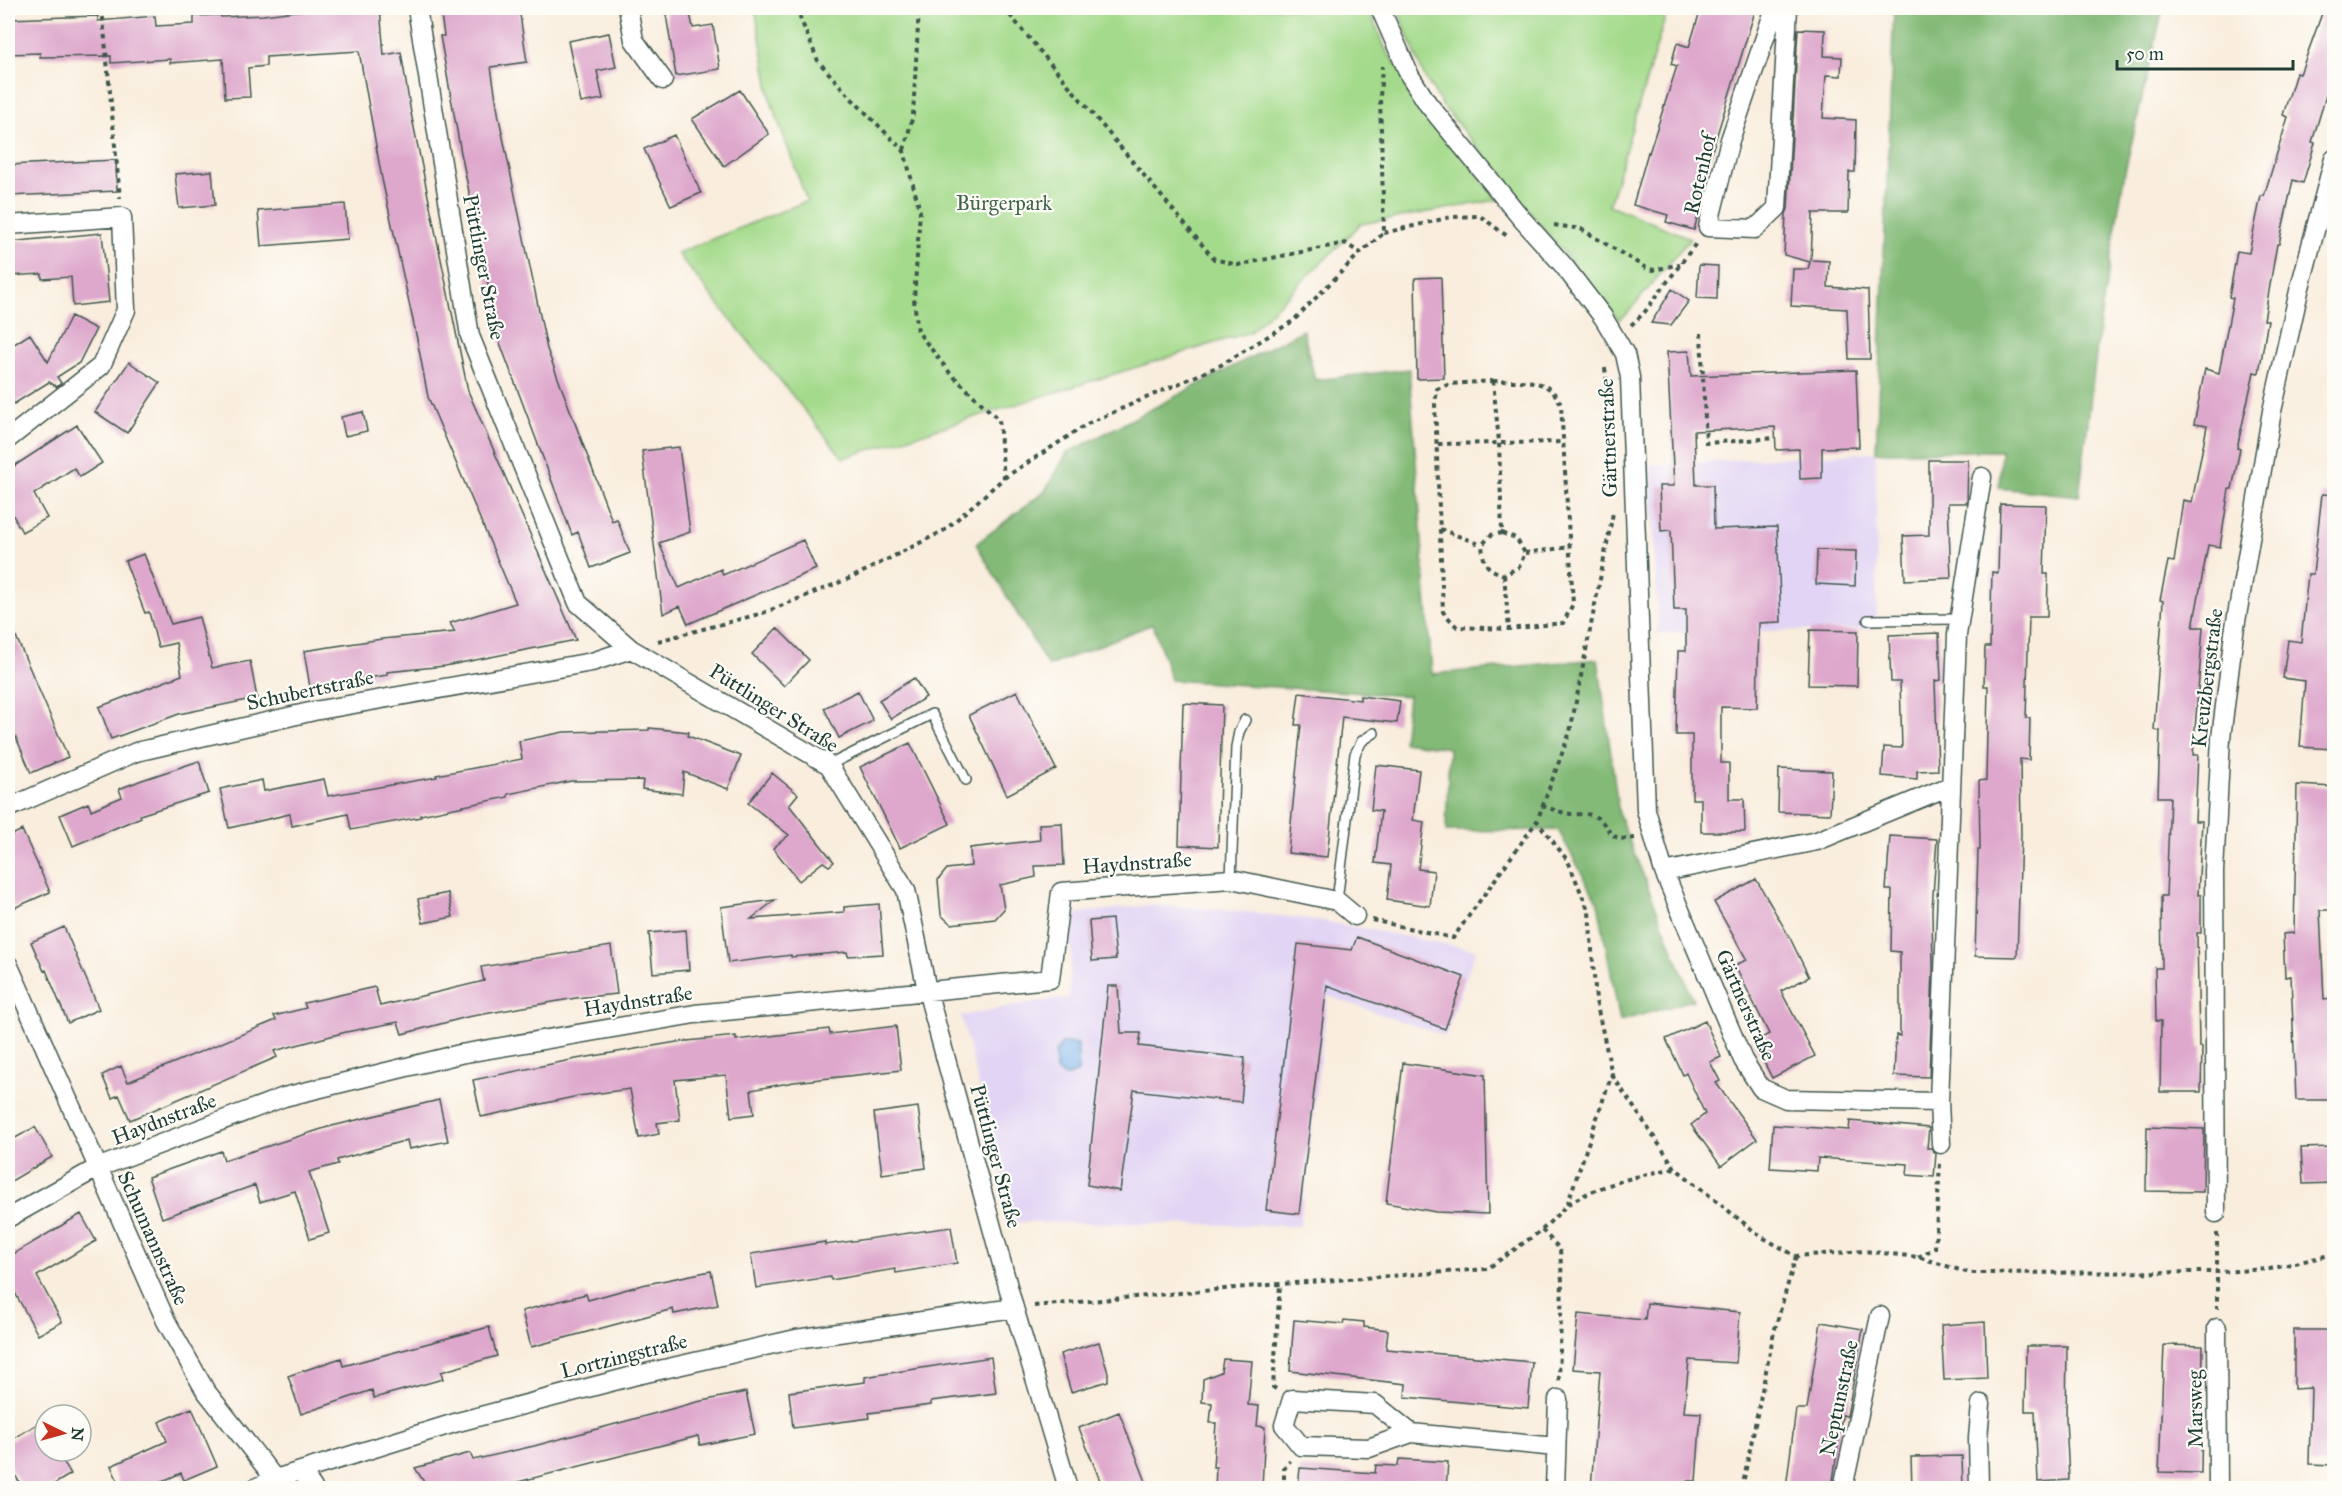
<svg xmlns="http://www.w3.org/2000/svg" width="2342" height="1496" viewBox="0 0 2342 1496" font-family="'IM FELL Great Primer',serif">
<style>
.built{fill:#e1d4f4}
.green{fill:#a4da8b;stroke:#628c60;stroke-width:1.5}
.forest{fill:#83ba77;stroke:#517c56;stroke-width:1.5}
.water{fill:#7eb4ed;stroke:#4e7890;stroke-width:1.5}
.building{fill:#dea8cc}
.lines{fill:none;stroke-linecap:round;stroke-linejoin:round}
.lane-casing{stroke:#40574d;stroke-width:12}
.street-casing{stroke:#40574d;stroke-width:21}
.path{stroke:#40574d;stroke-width:4;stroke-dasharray:4.5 4.5;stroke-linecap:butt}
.lane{stroke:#fff;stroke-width:9}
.street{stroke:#fff;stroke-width:18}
.labels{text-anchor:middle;stroke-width:4.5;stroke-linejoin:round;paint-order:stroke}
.street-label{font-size:21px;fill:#1f3d34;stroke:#fdfcf7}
.park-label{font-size:21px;fill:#40644a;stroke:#fdfcf7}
</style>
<rect width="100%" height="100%" fill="#fdfcf7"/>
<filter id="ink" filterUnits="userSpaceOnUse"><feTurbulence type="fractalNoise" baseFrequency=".0167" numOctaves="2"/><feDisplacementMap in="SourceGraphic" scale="12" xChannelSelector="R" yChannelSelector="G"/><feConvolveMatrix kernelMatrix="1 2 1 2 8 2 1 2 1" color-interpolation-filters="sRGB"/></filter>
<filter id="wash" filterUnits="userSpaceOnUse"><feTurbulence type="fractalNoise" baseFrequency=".008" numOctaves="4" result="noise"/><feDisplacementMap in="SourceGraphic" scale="24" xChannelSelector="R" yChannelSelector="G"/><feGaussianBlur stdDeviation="1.35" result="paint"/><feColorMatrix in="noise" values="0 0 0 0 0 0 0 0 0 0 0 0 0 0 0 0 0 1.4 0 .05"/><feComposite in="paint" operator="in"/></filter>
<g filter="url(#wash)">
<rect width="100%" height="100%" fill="#f9eddd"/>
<!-- built -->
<path class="built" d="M1876,452l1,177 -219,4 -7,-168z
M1148,905l68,4 102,11 158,30 -31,86 -117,-40 -28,230 -286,-4 -53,-206 66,-13 42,-5 4,-84z"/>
<!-- green -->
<path class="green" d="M755,8h613l19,44 110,148 -136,24 -111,108 -407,126 -166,-205 130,-52 -36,-100z
M1397,8h271l-59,197 81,33 -63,76 -8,6 -177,-215 -18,-29z"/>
<!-- forest -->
<path class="forest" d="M1894,8h269l-38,163 -25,150 -21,175 -80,-8 2,-37 -125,1z
M1303,330l12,50 94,-11 23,305 166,-15 21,156 74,185 -73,21 -22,-118 -40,-73 -112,1 3,-83 -46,-6 5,-46 -237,-16 -18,-56 -105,42 -72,-122 69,-53 22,-38z"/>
<!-- water -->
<path class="water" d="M1063,1043l15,1v28l-13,5 -9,-7 -1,-18z"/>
<g id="blocks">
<!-- building -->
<path class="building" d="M321,8h59l4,47 17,-3 10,61 57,278 108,249 -131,26 -58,6v3l-77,12 -6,-36 78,-12 73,-7 -5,-9 66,-20 -88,-206 -11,-58 -35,-160 -23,-128 -93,6v9l-18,2 2,29 -25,1 -2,-39 -53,4v-4l-59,4v-7l-71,1v-4l-32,1v-35l90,-3v5l57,-5 1,10 38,-2v-8l27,-1v2l42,-2z
M440,8h79l8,54 -36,5 8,51 48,231 65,172 5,-2 13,34 -39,15 -13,-36 -6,3 -72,-192 -39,-190 -21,-117h4z
M665,8h24l4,20 20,-3 7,44 -44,7z
M1701,8h55l-48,156 3,1 -17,65 -28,-8 2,-7 -35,-10 15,-53 1,1 28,-87 -6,-2 6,-21 12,4z
M2324,8h10v61l-22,73 3,1 -12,40 -10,-3 -14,64h-2l-13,76h4l-9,53 -5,-1 -17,76 3,1 -8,40h-3l-9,58 -12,-2 -15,82h10l-10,128h5l-3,66h7l-4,74h3v38h-4l2,114h3l-1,45h-41l1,-71h-5l-1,-53h7l-1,-72h5l4,-99h-12l2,-66 -6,-1 9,-129 -3,-1 8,-39 6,1 9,-62 9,2 15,-76 -13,-2 11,-55 14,4 14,-75 -4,-1 8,-46 12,2 12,-57h3l24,-79 -5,-2 13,-42 4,1z
M1798,29l27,1 -1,26 18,1 -1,19 -15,-1 -3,43 33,2 -1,52h-6l-1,41h-35l-2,47 18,1 -1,26 40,3 2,69h-21l-2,-50 -56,-3 2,-37h15l2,-7 -26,-7 2,-41 2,-5z
M609,33l7,34 -19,4 6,28 -22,4 -13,-62z
M740,90l29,44 -45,32 -32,-47z
M674,135l27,58 -30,13 -27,-57z
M116,160l1,31 -109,5v-31z
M212,171l3,34 -36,3 -4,-34z
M345,204l3,35 -87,7 -3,-35z
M102,233l7,69 -36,4 -2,-29 -29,2v-5l-34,2v-34z
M1699,265l19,1 -1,33 -20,-1z
M1441,277l3,101 -27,1 -2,-101z
M1672,289l17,12 -18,24 -20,-2z
M71,316l25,13 -17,34 -22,14 4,6 -4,4 -8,-5 -35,22 -6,-11v-45l22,-14 18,28z
M1689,351l2,25 165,-6 3,77 -37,1v30l-22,1 -1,-30 -23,1 -1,-23 -81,4 2,54h17l1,44 63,-2 4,95 -22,1 -2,85 -36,-1v56h8v36h15l1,33h-44v-33h-9v-64h-16l2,-84h8v-41h-12l-3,-80 -10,1 -2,-45h15l-7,-134z
M129,362l31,21 -33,50 -32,-21z
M363,412l4,19 -22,5 -4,-19z
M77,425l25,38 -22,14 -6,-9 -40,26 13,24 -25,14 -14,-26v-36z
M679,447l11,85 -31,11 20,45 42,-19 2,6 80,-35 13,29 -128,55 -8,-18 -17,8 -21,-163z
M1929,460h39l-1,43h-19l3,75 -46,2 -2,-44 26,-1z
M2322,494l12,1v167l-4,36h4v51l-34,-2 5,-66 -22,-3 5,-38 13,2 7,-68h5z
M2000,504l46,1 -2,69h4l-1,43h-18l-3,101h4l-1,42 -9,-1 1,76 -4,122 -42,-1 3,-106h2l-1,-69 7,-1 2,-94h-4l1,-39h5l2,-75 6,1z
M1817,550l39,1 -1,35 -39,-2z
M144,554l27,70 28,-7 13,51 38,-7 7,37 -78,16 -68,25 -12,-32 83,-32 -6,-32 -18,4 -9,-35 -4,1 -20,-52z
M8,618l60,139 -37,16 -23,-55z
M777,628l32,32 -25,26 -32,-32z
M1810,630l48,1 -1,55 -49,-1z
M1939,633l2,47 -6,1 3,89 -21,1v8l-35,-3 2,-29 18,1 -2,-66h-9l-2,-47z
M914,678l12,19 -35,22 -12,-19z
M858,691l15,30 -34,17 -15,-30z
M1017,691l39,78 -49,26 -38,-80z
M1299,693l61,7v-4l40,5 -3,22 -55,-6 -15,140 -39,-4 13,-128h-6z
M1183,703l39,2 -4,142 -39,-2z
M649,728l40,4 -1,4 53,20 -13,33 -44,-17 -2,22 -40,-5 1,-9 -72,1 -63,13v3l-88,18 1,2 -70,13 -3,-16 -56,12 -2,-12 -61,14 -9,-39 42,-9 2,11 60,-12 4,17 109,-19 -1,-2 86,-16 -3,-18 45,-9 85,-2z
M910,743l40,81 -50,24 -40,-81z
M199,761l10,32 -69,22 1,2 -68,29 -13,-31 28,-12 3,7 31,-13 -3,-8 23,-9z
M1376,765l43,5 -6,50 11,2 -6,47 16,2 -4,35 -43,-6 4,-35 -16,-2 6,-52 -10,-1z
M1779,769l53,2 -2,43 -52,-2z
M772,773l26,21 -9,11 45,57 -5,4 -6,-4 -24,19 -26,-33 16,-13 -41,-32z
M2297,785l37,2 -2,66h2v57h-14l4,90 7,-1 2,40h-2l1,61h-36l-5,-124 -6,1 -2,-43 11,-1z
M1062,823l2,42 -29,1 1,11 -36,8 4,24 -9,10 -44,5 -10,-9 -3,-35 9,-11 24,-3 -1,-18 70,-8 -1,-16z
M22,830l28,62 -36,16 -6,-15v-56z
M1890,836l47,3 -5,70 1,61 -4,107 -35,-1 2,-41 4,1v-84l-9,-1 1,-61h-6z
M1756,879l34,59 19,39 -28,14 34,65 -43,22 -18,-36 15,-8 -34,-69 12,-5 -33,-58z
M448,893l5,24 -30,6 -5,-24z
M775,900l-24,19 93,-7v-5l35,-3 4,50 -35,2 -1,-4 -56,5v-2l-63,8 -7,-56z
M1112,919l4,40 -24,2 -3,-40z
M64,927l35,82 -31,14 -22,-53 -2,1 -13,-29z
M686,930l3,40 -36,3 -4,-40z
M1357,937l107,40 -19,52 -118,-44 -28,229 -33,-4 32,-266 54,6z
M611,946l6,48 -41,4 -109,19 -65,17 -4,-12 -52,10 -72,19 3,6 -147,63 -11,-25 -7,3 -10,-23 19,-9 7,16 148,-62 -2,-4 32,-8 -2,-5 71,-16 5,19 104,-25 -3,-14z
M1108,986h10l3,47h20l-2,13 106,12 -4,44 -107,-12 -14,101 -33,-6z
M1705,1021l16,36 -11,5 10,19 -4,2 41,56 -36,27 -30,-41 14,-11 -19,-41 -3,2 -17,-36z
M896,1026l5,44 -107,12 -43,8 3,24 -23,3 -5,-42 -51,5 5,40 -23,3 2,11 -20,4 -9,-49 -52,7 -97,21 -8,-37 103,-21 101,-17 59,-6v4l93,-11 1,5z
M1403,1063l82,12 3,139 -52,-2 -50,-9z
M439,1100l9,41 -39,8 -2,-9 -70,20 1,4 -29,8 20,61 -19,6 -15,-48 -35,11 -5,-17 -93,33 -14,-41 73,-26 3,9 104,-33z
M918,1107l8,61 -44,6 -8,-61z
M1850,1121l79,7 -2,20h4l5,6 -2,23 -27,-2 1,-11 -90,-6 -1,13 -47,-3 3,-43 76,5z
M35,1127l17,30 -44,26v-41z
M2147,1127l57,2 -1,63 -57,-1z
M2334,1147v36l-31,1 -2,-36z
M81,1214l15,27 -59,35 25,46 -24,13 -24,-44 -6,3v-37z
M951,1227l6,36 -61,10 -1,-4 -64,11 -1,-3 -74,11 -5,-34 74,-12v3z
M711,1271l7,34 -44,9 -1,-5 -142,38 -9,-36 64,-17 2,6 54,-15z
M1647,1303l93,9 -4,51 -47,-3 -5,52 17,1 -5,68h-10v7h-95l9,-117 -27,-2 5,-55 67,6z
M1294,1320l49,4 1,-4 20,2v5l24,3 -2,19 146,13 -4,46 -123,-11 1,-13 -116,-13z
M1821,1322l42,7 -16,87 -5,-1 -10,73h-46l10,-79h11z
M1985,1322l2,56 -43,2 -3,-55z
M489,1327l8,29 -56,16 2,7 -69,19 -2,-8 -71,24 -13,-38 53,-18 2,8z
M2294,1330h40v135l-25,-1 2,-76 -17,1z
M1099,1342l9,31v8l-37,11 -11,-38z
M2164,1345l39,1 -2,127 -42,-1z
M2026,1346h41l-1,72 3,62 -31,2 -3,-71h-10z
M991,1357l5,36 -65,8v4l-62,8 1,5 -77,10 -4,-36 76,-10v-5z
M1223,1359l29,2 -4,44 11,1 -2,20 8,1 -3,61h-47l1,-21h-3l3,-44h-6l2,-20 -10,-1 1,-23 18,-7z
M746,1392l9,42 -55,11 -2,-9 -204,52h-66l-13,-20 55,-15 3,7 61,-14 163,-44z
M192,1408l25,58 -33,14 -3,-7 -34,15h-26l-10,-22 56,-25 -8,-19z
M1119,1412l28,72 -13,4h-31l-24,-60z
M45,1419v32h12l14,23 -23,14h-25l-15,-24v-22z
M1962,1456l1,32h-51l-1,-31z
M1399,1459l49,3 -2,26h-148l2,-20 75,5 1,-8 22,1z"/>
</g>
</g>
<g filter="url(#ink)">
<use href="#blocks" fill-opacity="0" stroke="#40574d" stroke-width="1.5"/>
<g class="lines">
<!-- lane casing -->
<g class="lane-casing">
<path id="lane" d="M1868,620l91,-1
M829,765l103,-51 34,66
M1231,879l5,-132 3,-15 6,-12
M1337,901l18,-147 7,-13 12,-8"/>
</g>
<!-- street casing -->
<g class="street-casing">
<path id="street" d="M417,8l53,328 108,267 53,46 198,116 77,125 21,100 87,318 54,180
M628,8l6,32 29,40
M1380,8l30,68 18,28 93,114 43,48 39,51 22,37 5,23 16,433 18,62 79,188 18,28 25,11 153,3 2,42
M1775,8l-45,132 -22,87 47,2 22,-21 11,-200
M8,225l114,-8 4,93 -25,56 -93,73
M8,808l128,-56 178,-41 278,-49 39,-13
M1664,872l153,-31 133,-55
M8,964l158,357 39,69 70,89
M1939,1102l18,-467 25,-158
M2216,1213l-2,-341 7,-134 13,-105 38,-222 27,-120 35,-132
M8,1218l89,-50 187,-71 176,-43 235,-40 355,-35 11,-87 170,-13 106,22 18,15
M2217,1328l1,160
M1411,1433l-42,15 -68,-2 -17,-21 8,-26 83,5 36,29 145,14
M302,1472l11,16
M255,1488l20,-9 183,-57 175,-46 163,-37 218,-31
M1555,1488l3,-89
M1843,1488l37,-172
M1979,1488l-1,-50 3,-34"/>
</g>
<!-- path -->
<path class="path" d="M102,8l18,190
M1004,8l210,251 24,6 107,-22 15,10
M904,150l9,-35 6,-107
M1554,225l27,4 65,39 8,2 26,-6
M1384,233l67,-16 29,-1 27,20
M1631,325l13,-12 53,-71
M1701,333l5,110 70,-5
M1605,368l3,25
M1493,381c27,1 56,-6 68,24l12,199 -10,19 -54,6 -52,-2 -14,-15 -8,-208 2,-15 13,-5z
M1493,381l6,61 3,91
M1438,444l126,-2
M1004,478l85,-55 132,-58 72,-44 67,-68 24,-20 -4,-135 2,-32
M1440,529l42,16
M1502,533l14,5 9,15 -6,14 -15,8c-19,-7 -20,-10 -22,-30l9,-10z
M1525,553l45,-6
M1504,575l5,54
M658,641l105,-28 90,-36 92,-47 59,-52 -5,-58 -49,-47 -32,-41 -4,-32 6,-89 -16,-60 -53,-53 -33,-37 -22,-53
M1542,806c10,3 20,7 29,8 6,1 14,-1 20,1 22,7 11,28 44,23
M1372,920l81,18 84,-117
M1612,1075l63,93 85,68 36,20 68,-5 54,6 51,16 249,-1 52,-3 64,-15
M1568,1204c32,-20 70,-28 107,-36
M1542,1230l18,19 2,33 -3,99
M2217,1233v76
M1918,1257l17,-9 5,-85
M1034,1306l246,-22 207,-15 55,-39 25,-25 45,-131 -16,-73 -7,-89 -21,-51 -31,-40 33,-89 43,-219
M1276,1389l-3,-2 7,-103
M1284,1488v-19l6,-8
M1742,1488l32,-156 22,-76"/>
<!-- lane -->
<use href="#lane" class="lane"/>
<!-- street -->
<use href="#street" class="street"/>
</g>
</g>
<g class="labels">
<!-- street labels -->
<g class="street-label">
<text transform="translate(1700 174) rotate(-77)" y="7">Rotenhof</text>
<text transform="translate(484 267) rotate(79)" y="7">Püttlinger Straße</text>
<text transform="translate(1608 438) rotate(-92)" y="7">Gärtnerstraße</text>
<text transform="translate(2207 678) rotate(-83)" y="7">Kreuzbergstraße</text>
<text transform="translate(310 690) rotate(-12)" y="7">Schubertstraße</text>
<text transform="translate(774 708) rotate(32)" y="7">Püttlinger Straße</text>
<text transform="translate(1137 863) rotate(-4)" y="7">Haydnstraße</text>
<text transform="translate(638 1001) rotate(-9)" y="7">Haydnstraße</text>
<text transform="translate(1746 1005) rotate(66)" y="7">Gärtnerstraße</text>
<text transform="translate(164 1119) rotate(-21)" y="7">Haydnstraße</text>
<text transform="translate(996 1156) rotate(75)" y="7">Püttlinger Straße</text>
<text transform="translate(153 1238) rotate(66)" y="7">Schumannstraße</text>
<text transform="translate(624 1356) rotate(-14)" y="7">Lortzingstraße</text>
<text transform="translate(1839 1398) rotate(-78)" y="7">Neptunstraße</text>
<text transform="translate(2195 1409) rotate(-91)" y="7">Marsweg</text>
</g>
<!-- park labels -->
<g class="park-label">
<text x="1004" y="210">Bürgerpark</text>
</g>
</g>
<!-- margin -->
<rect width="2342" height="1496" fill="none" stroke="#fdfcf7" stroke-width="30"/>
<!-- north arrow -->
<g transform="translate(63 1433) rotate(95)"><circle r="28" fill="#fdfcf7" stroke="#a4b0a9" stroke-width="1.5"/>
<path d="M0-4.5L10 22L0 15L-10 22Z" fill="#c8321e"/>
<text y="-9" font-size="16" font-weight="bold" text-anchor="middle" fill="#1f3d34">N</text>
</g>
<!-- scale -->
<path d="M2117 60v9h176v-9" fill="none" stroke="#1f3d34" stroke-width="3"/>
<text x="2126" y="60" font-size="18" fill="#1f3d34" stroke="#fdfcf7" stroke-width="4.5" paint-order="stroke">50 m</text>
</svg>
